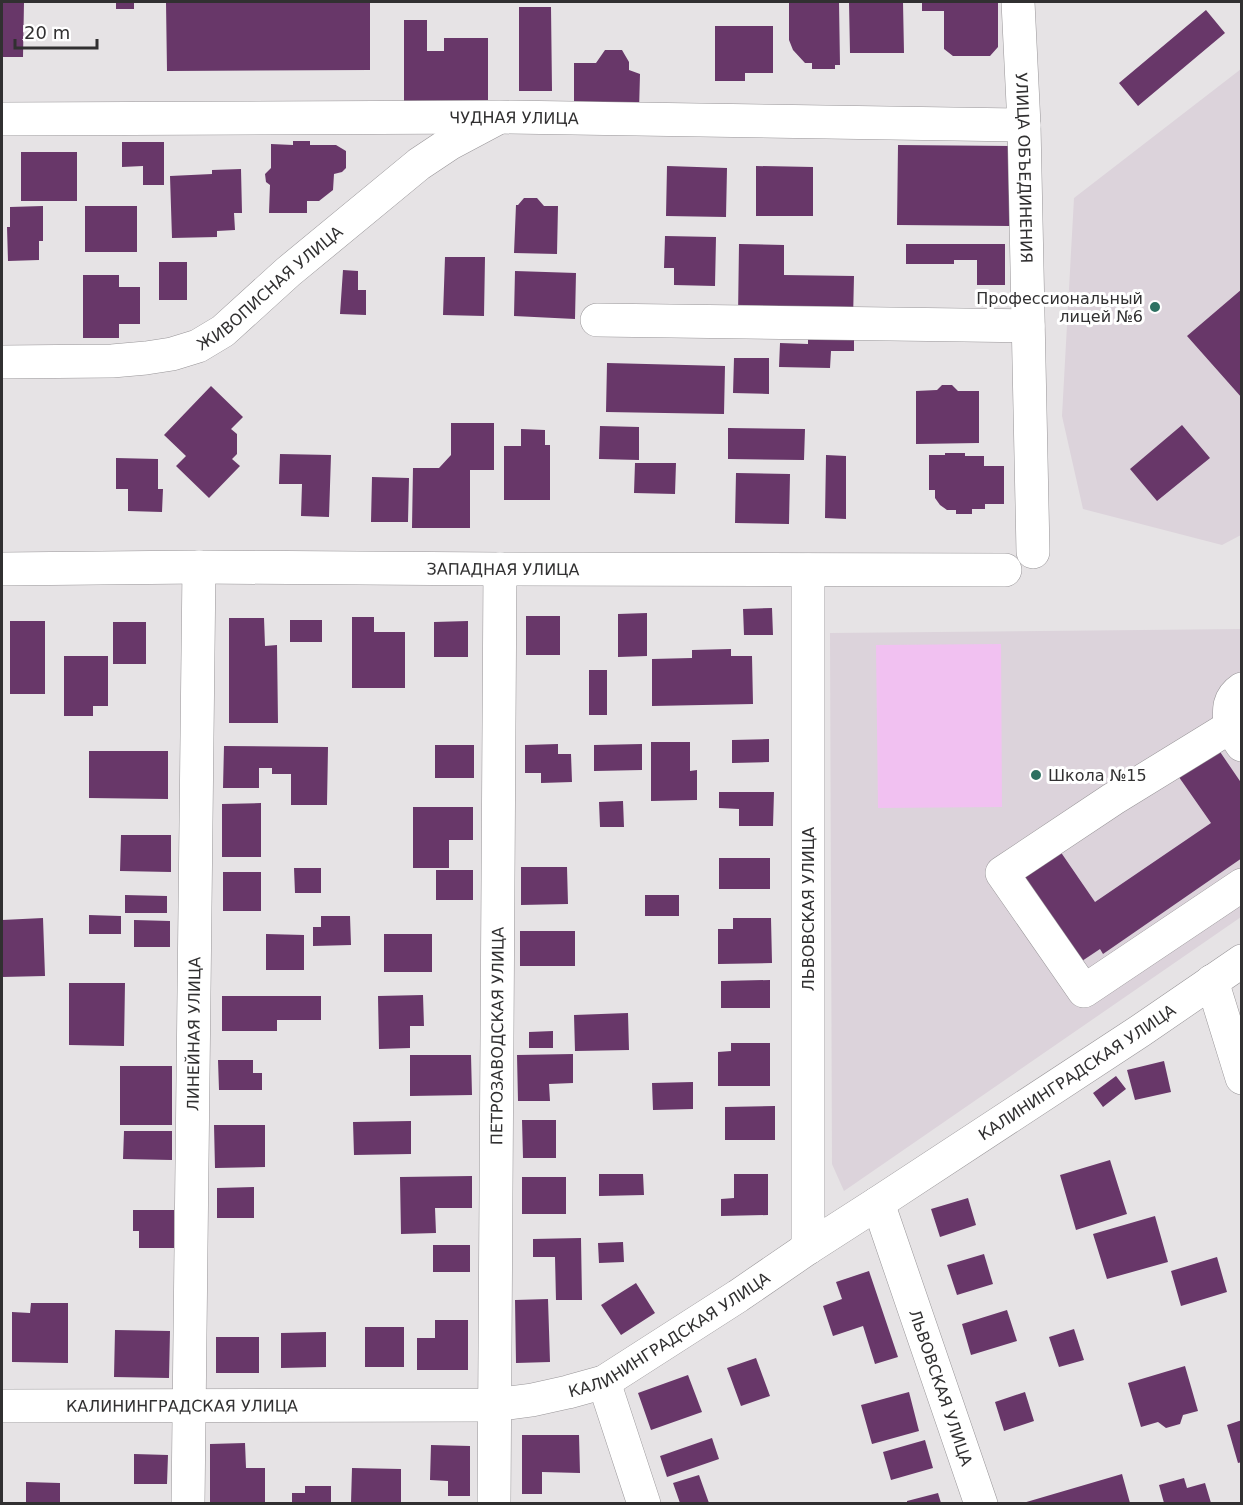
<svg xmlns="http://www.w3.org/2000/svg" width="1243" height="1505" viewBox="0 0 1243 1505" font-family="'DejaVu Sans',sans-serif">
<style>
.built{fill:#dcd3db}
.green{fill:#f1c1f1}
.building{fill:#683769}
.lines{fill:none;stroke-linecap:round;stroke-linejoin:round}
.minor-casing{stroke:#989598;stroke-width:34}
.minor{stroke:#fff;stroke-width:33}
.poi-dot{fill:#2d7061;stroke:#fff;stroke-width:2}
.labels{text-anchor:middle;stroke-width:6;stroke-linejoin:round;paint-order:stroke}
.street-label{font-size:16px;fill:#313031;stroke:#fff}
.poi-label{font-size:16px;fill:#313031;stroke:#fff;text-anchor:end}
</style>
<rect width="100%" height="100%" fill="#e6e3e5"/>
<!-- built -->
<path class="built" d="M1241,69v466l-19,10 -139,-36 -21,-93 12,-218z
M1242,629l-1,288 -397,274 -12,-27 -2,-531z"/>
<!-- green -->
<path class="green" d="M1001,644l1,163 -124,1 -2,-163z"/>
<!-- building -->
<path class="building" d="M2,2h22l-1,55h-21z
M116,2h18v7h-18z
M166,2h204v68l-203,1z
M789,2h50l1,63h-5v4h-23v-6h-7l-12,-13 -4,-10z
M849,2h54l1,51h-54z
M922,2h76v45l-8,9h-37l-9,-7v-38h-22z
M519,7h32l1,84h-33z
M1206,10l19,23 -87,73 -19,-23z
M404,20h23v31h17v-13h44v64h-84z
M715,26h58v47h-28v8h-30z
M605,50h17l7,12v8l11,4 -1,37 -65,4v-52h22z
M293,141h17v4h26l10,6v17l-4,4 -8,2 -1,16 -14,11h-12v12h-38l1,-28 -4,-3 -1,-8 6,-6v-24l22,1z
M122,142h42v43h-21v-19l-21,1z
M898,145l113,1 -1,80 -113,-1z
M21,152h56v49h-56z
M667,166l60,2 -1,49 -60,-1z
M756,166l57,1v49h-57z
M241,169l1,44h-8l1,17 -18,1v6l-45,1 -2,-62 42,-2v-4z
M524,198h13l7,8h14l-1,48 -43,-1 2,-48h2z
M43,206v35h-4v19l-31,1 -1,-34h3v-20z
M85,206h52v46h-52z
M665,236l51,1 -1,49 -41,-1v-17h-10z
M739,244l45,1v30l70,1 -1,44 -115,-3z
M906,244h99v41h-28v-25h-23v4h-48z
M445,257h40l-1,59 -41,-1z
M159,262h28v38h-28z
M343,270l15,1v19h8v25l-26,-1z
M515,271l61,2 -1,46 -61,-3z
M83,275h36v12h21v37h-21v14h-36z
M1242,289v109l-55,-62z
M808,334l46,1v16h-23l-1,17 -51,-1 1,-24 28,1z
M734,358h35v36l-36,-1z
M607,363l118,3 -1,48 -118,-2z
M942,385h10l6,6h21v52l-63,1v-53l21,-1z
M211,386l32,31 -12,12 6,5v20l-5,5 8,7 -31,32 -33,-32 10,-10 -22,-21z
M451,423h43v47h-24v58h-58l1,-60h26l12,-13z
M1182,425l28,33 -53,43 -27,-32z
M600,426l39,1v33l-40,-1z
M728,428l77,1 -1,31 -76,-1z
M521,429l24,1v15h5v55h-46v-54h17z
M945,453h20v3h19v10h20v38h-19v5h-13v5h-16v-4h-9l-7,-5 -5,-7v-8h-6v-35h16z
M280,454l51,1 -2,62 -28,-1 1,-32h-23z
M826,455l20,1v63l-21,-1z
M116,458l42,1v30h5l-1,23 -34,-1v-22h-12z
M635,463h41l-1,31 -41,-1z
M736,473l54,1 -1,50 -54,-1z
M372,477l37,1 -1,44h-37z
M772,608l1,27h-29l-1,-26z
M647,613v43l-29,1v-43z
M526,616h34v39h-34z
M352,617h22v15h31v56h-53z
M229,618h35l1,28 12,-1 1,78h-49z
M290,620h32v22h-32z
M10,621h35v73h-35z
M468,621v36h-34v-35z
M113,622h33v42h-33z
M731,649v7h21l1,48 -101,2v-47l40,-1v-8z
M64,656h44v50h-15v10h-29z
M589,670h18v45h-18z
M769,739v23l-37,1v-23z
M651,742h39v29l7,-1v30l-46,1z
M1214,743l28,41v74l-139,96 -3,-5 -21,14 -59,-84 40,-28 35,51 116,-79 -37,-53z
M558,744v10h13l1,28 -31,1v-10h-16v-28z
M642,744v26l-48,1v-26z
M435,745h39v33h-39z
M224,746l104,1 -1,58h-36v-31h-19v-6h-13v20h-36z
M89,751h79v48l-79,-1z
M719,792h55l-1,34h-34v-17l-20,-1z
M623,801l1,26h-24l-1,-25z
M261,803v54h-39v-53z
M413,807h60v33h-24v28h-36z
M121,835h50v37l-51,-1z
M719,858h51v31h-51z
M521,867h46l1,37 -47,1z
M294,868h27v25h-26z
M436,870h37v30h-37z
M223,872h38v39h-38z
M125,895l42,1v17h-42z
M645,895h34v21h-34z
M89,915l32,1v18h-32z
M321,916h29l1,29 -38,1v-19h8z
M43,918l2,58 -43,1v-57z
M733,918h38l1,45 -54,1v-35h15z
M134,920l36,1v26h-36z
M520,931h55v35h-55z
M266,934l38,1v35h-38z
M384,934h48v38h-48z
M770,980v28h-49v-27z
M69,983h56l-1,63 -55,-1z
M423,995l1,31h-14v22l-31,1 -1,-53z
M222,996h99v24h-44v11h-55z
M628,1013l1,37 -54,1 -1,-36z
M553,1031v17h-24v-16z
M731,1043h39v43h-52v-34l13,-1z
M573,1054v29l-24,1 1,17h-32l-1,-46z
M410,1055h61l1,40 -62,1z
M218,1060h35v13h9v17h-43z
M1164,1061l7,31 -36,8 -8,-30z
M120,1066h52v59h-52z
M1116,1076l10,13 -23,18 -10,-14z
M693,1082v27l-40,1 -1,-27z
M775,1106v34h-50v-33z
M522,1120h34v38h-33z
M411,1121v33l-57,1 -1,-33z
M214,1125h51v42l-50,1z
M124,1131h48v29l-49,-1z
M1110,1160l17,54 -51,16 -16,-55z
M599,1174h44l1,21 -45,1z
M734,1174h34v41l-47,1v-17l13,-1z
M472,1176v32h-37l1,25 -35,1 -1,-57z
M522,1177h44v37h-44z
M254,1187v31h-37v-30z
M968,1198l8,27 -36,12 -9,-28z
M133,1210h41v38h-35v-17h-6z
M1155,1216l13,46 -61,17 -14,-45z
M581,1238l1,62h-26l-1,-43h-22v-18z
M623,1242l1,20 -25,1 -1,-20z
M433,1245h37v27h-37z
M984,1254l9,30 -36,11 -10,-30z
M1217,1257l10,35 -46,14 -10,-35z
M869,1271l29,86 -23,7 -12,-38 -30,10 -10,-30 19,-7 -6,-17z
M636,1283l19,30 -34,22 -20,-30z
M548,1299l2,63 -34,1 -1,-63z
M31,1303h37v60l-56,-1v-50l18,1z
M1007,1310l10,31 -46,14 -9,-31z
M435,1320h33v50h-51v-32h18z
M365,1327h39v40h-39z
M1074,1329l10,31 -25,7 -10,-30z
M115,1330l55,1 -1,47 -55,-1z
M326,1332v35l-45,1v-35z
M216,1337h43v36h-43z
M756,1358l14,38 -29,10 -14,-38z
M1185,1366l13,45 -15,4 -3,9 -14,4 -8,-6 -17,5 -13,-44z
M688,1375l14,37 -51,18 -13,-37z
M909,1392l10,39 -47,13 -11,-39z
M1025,1392l9,29 -30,10 -9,-29z
M1242,1420v42l-4,1 -11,-38z
M522,1435h57l1,38 -38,-1v22h-20z
M712,1438l7,21 -52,18 -7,-21z
M925,1440l8,28 -42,12 -8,-28z
M245,1443l1,25h19v35h-55v-59z
M431,1445l39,1v50h-22v-15l-18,-1z
M134,1454l34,1 -1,29h-33z
M352,1468l49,1v34h-50z
M1122,1474l8,29h-107z
M699,1475l10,28h-29l-7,-20z
M1184,1478l3,10 18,-5 6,20h-47l-5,-18z
M26,1482l34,1v20h-34z
M305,1486h26v17h-39v-10h13z
M938,1493l3,10h-34v-2z"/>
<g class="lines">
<!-- minor casing -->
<g class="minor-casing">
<g id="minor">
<path id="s1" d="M1018,2l6,123 9,427"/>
<path id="s2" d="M2,119l498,-2 524,8"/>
<path d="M597,320l431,6"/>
<path id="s3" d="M2,362l110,-1 34,-3 26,-4 26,-8 25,-15 65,-59 131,-108 30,-20 47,-25"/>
<path id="s4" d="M2,569l197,-2 301,2 505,1"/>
<path d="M808,570v678"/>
<path d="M1230,727c-1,-16 -3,-28 12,-38"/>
<path d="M1242,745l-12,-18 -117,72 -111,74 82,118 158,-106"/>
<path d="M1212,981l30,97"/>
<path id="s5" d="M878,1203l103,301"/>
<path d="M604,1382l40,122"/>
<path id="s6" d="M2,1406l492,-1 38,-5 36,-8 36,-10 134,-86 70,-48 70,-45 262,-172 102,-70"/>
<path id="s7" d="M188,1504l11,-937"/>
<path id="s8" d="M494,1504l6,-935"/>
</g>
</g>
<!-- minor -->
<use href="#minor" class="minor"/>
</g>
<!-- markers -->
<g class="poi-dot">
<circle cx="1155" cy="307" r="6"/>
<circle cx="1036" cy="775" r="6"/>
</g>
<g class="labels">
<!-- street labels -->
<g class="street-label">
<text dy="6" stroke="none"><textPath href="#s2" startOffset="512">ЧУДНАЯ УЛИЦА</textPath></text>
<text dy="6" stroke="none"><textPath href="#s1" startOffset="166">УЛИЦА ОБЪЕДИНЕНИЯ</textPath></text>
<text dy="6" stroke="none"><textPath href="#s3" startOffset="290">ЖИВОПИСНАЯ УЛИЦА</textPath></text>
<text dy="6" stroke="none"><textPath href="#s4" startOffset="501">ЗАПАДНАЯ УЛИЦА</textPath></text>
<text transform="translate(808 909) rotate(-90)" y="6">ЛЬВОВСКАЯ УЛИЦА</text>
<text dy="6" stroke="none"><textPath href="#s7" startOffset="470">ЛИНЕЙНАЯ УЛИЦА</textPath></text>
<text dy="6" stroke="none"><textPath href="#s8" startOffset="468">ПЕТРОЗАВОДСКАЯ УЛИЦА</textPath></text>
<text dy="6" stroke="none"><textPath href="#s6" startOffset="1170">КАЛИНИНГРАДСКАЯ УЛИЦА</textPath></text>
<text dy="6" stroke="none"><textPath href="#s6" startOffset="684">КАЛИНИНГРАДСКАЯ УЛИЦА</textPath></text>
<text dy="6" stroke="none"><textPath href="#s5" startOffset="195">ЛЬВОВСКАЯ УЛИЦА</textPath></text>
<text dy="6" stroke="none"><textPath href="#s6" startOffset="180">КАЛИНИНГРАДСКАЯ УЛИЦА</textPath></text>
</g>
<!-- poi labels -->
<g class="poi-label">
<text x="1143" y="304">Профессиональный<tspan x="1143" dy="18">лицей №6</tspan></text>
<text x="1048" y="781" text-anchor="start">Школа №15</text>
</g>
</g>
<!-- border -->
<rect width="1243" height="1505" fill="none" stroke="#313031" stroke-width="6"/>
<!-- scale -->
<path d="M15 39v9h82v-9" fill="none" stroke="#313031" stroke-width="3"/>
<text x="24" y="39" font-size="18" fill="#313031" stroke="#ffffff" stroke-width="4.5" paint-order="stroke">20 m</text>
</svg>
